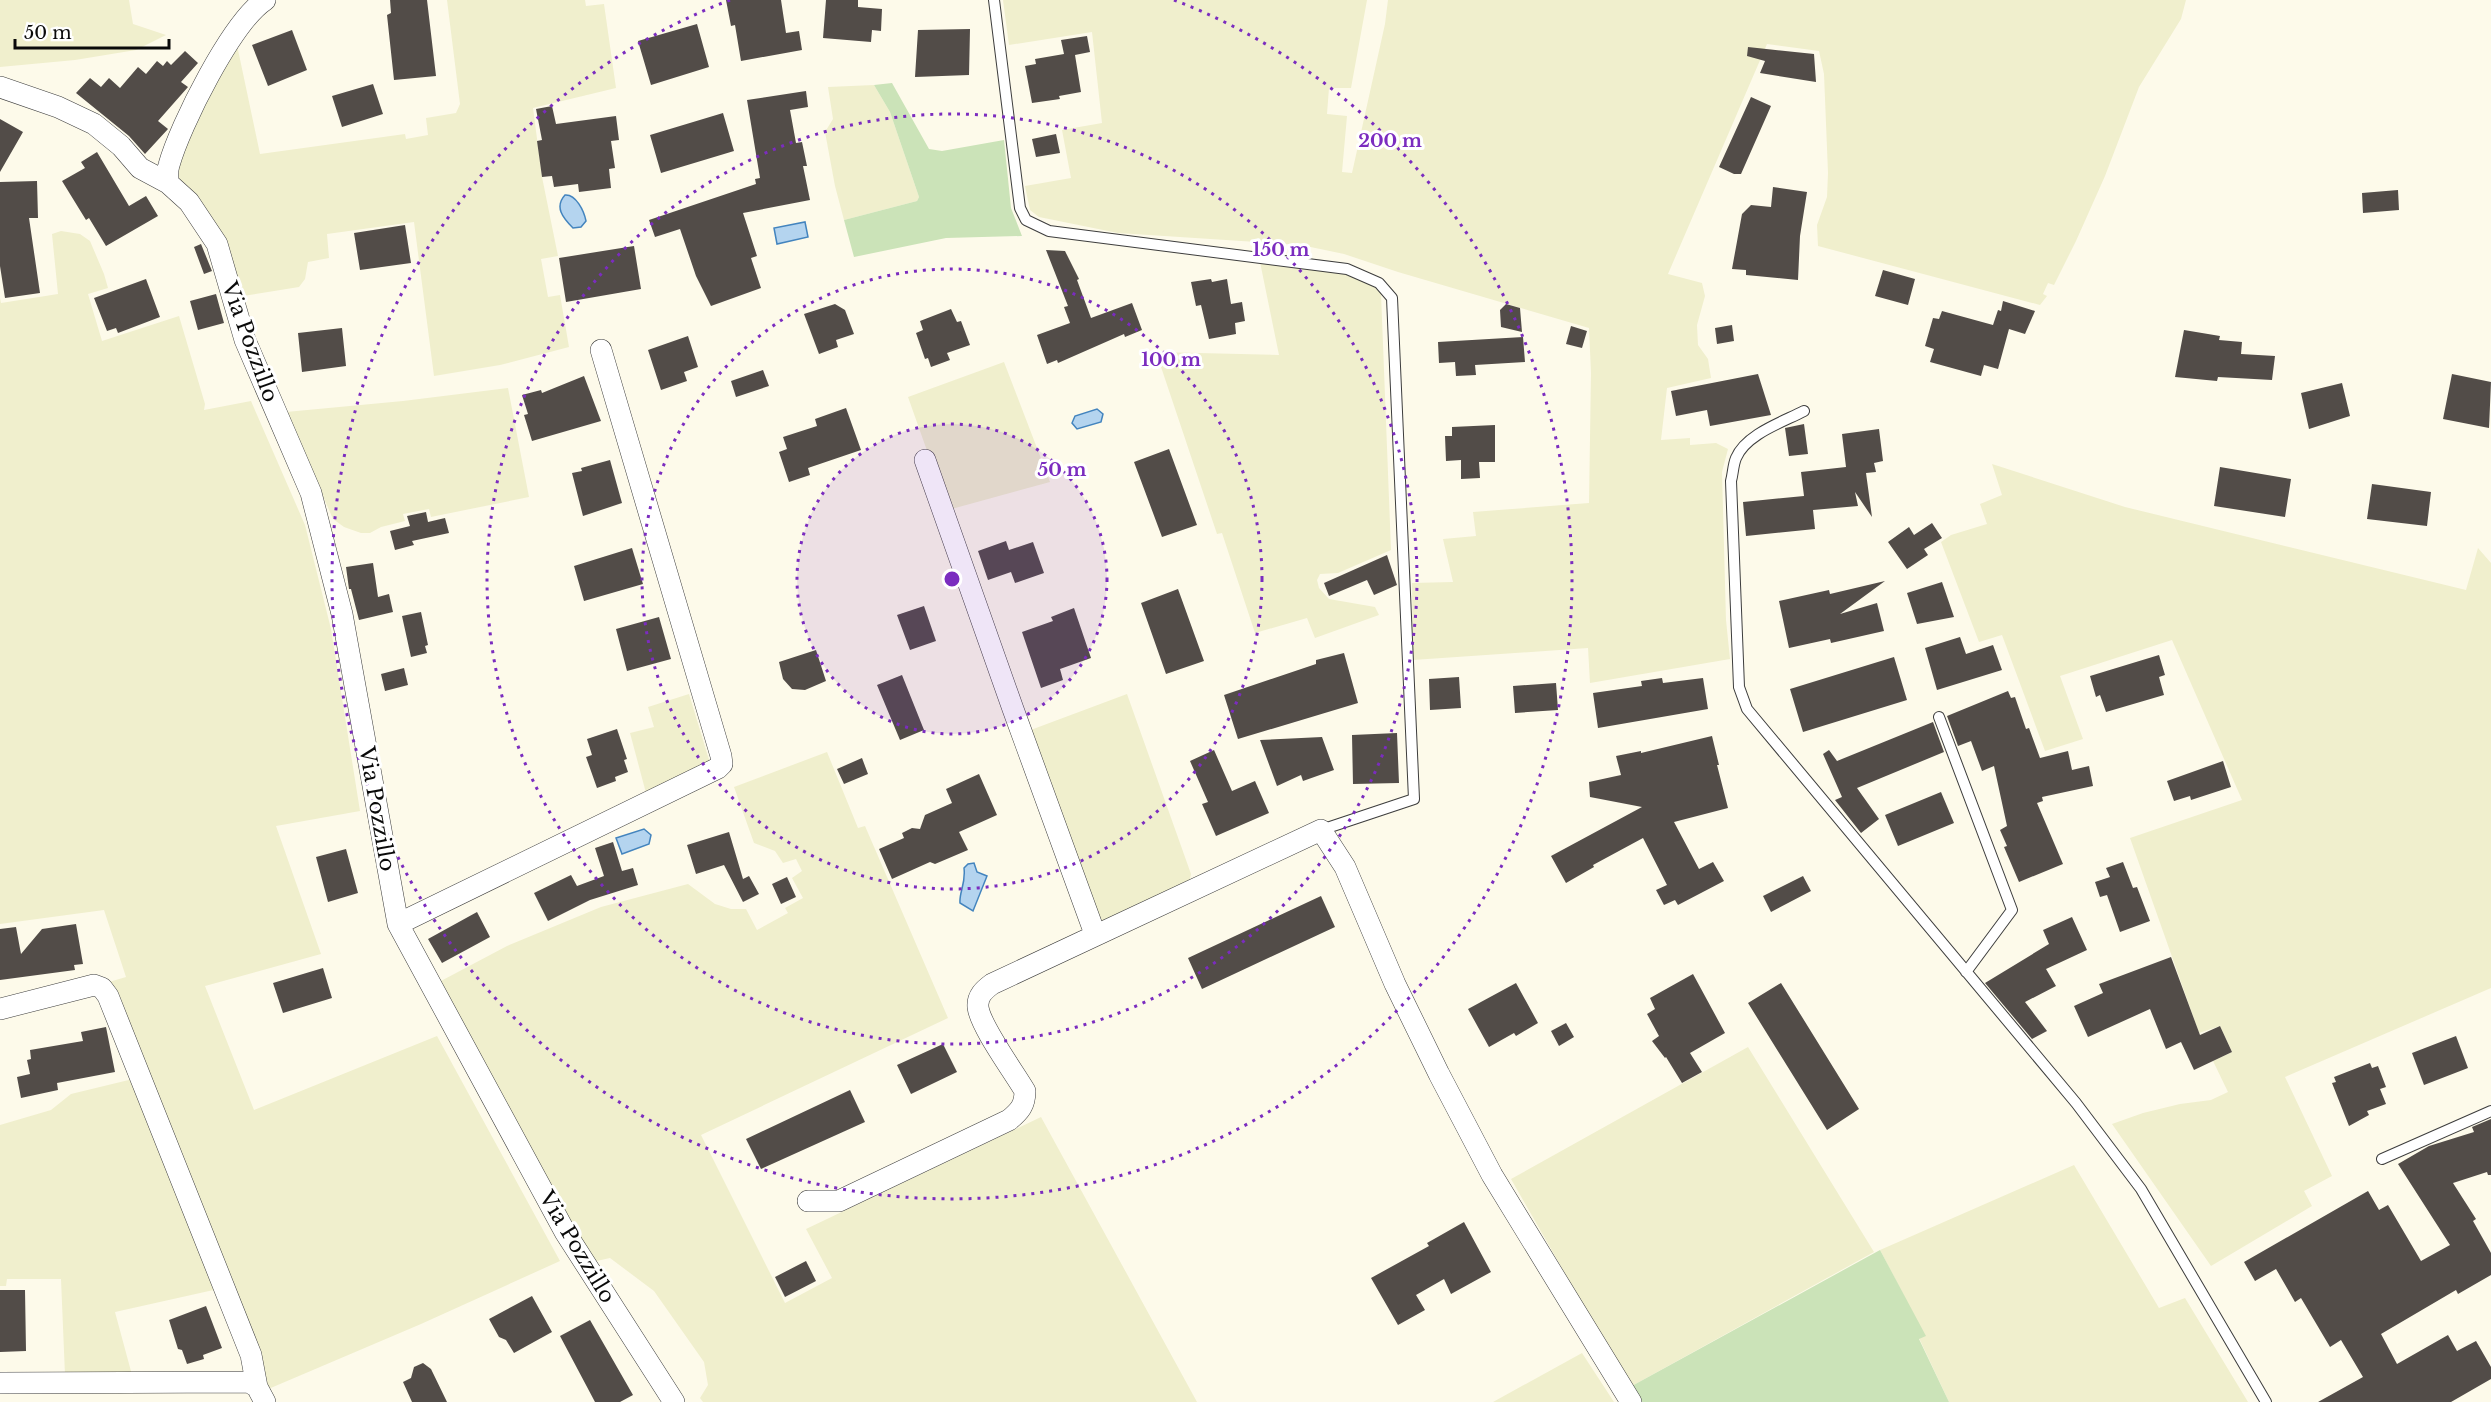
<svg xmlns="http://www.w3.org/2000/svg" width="2491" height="1402" viewBox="0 0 2491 1402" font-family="'Libre Baskerville',serif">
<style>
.farmland{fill:#f0efcd}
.green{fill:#cbe3b8}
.water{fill:#b4d4ef;stroke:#4384be;stroke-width:1.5}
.building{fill:#524c48}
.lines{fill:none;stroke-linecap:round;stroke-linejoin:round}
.service-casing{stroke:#3d3d3d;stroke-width:12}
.minor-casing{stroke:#3d3d3d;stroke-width:22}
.service{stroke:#fff;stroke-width:10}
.minor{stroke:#fff;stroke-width:21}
.ring{fill:none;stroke:#7b2cbf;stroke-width:3;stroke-dasharray:3 6}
.labels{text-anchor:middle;stroke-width:6;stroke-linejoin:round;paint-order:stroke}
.street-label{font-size:21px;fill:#0a0a0a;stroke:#fff}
.centre{fill:#7b2cbf;stroke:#fff;stroke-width:3}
.ring-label{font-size:18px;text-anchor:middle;font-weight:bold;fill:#7b2cbf;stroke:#fff;stroke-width:6;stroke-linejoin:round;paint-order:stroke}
</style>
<rect width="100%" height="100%" fill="#fdfaea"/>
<!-- farmland -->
<path class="farmland" d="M0,0h129l4,24 33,11 -30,15 -61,10 -75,7z
M447,0h138l1,6 18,-2 12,84 -83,20 9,69 16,79 -17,3 7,38 12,-2 9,52 -69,18 -66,11 -20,-154 -87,12 2,24 -21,4 -3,17 -6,8 -56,9 -67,-124 19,-57 42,-70 23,109 145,-20 1,5 22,-4 -2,-17 30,-5 4,-9z
M1003,0h364l-16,88h-22l-2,26 20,2 -5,56 10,1 33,-149 3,-24h798l-5,19 -42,68 -34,89 -29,65 -22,44 -6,-2 -5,11 4,2 -7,9 -222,-59 -1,-21 10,-28 1,-24 -4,-99 -5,-23 -52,-7 -99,230 34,9 3,13 -8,29 1,20 10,14 3,19 -44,10 -6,52 29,-2v7l26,-2 12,6 -6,23 4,148 4,39 -140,24 -2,-35 -175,12 -1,-77 41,-1 -10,-43 33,-3 -3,-24 116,-9 2,-130 -2,-45 -191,-56 -54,-18 -43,-9 -183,-12 -79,-16 -9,-7 -5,-24 46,-8 -9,-48 40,-7 -10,-91 -83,13z
M874,85l16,27 29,85 -2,4 -73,19 -9,-34 -10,-54 8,-13 -5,-32z
M61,231l19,3 10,7 14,33 4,14 -20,6 14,47 77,-25 26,88 -1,6 47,-9 54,124 26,104 29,182 -84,15 45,128 -116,32 49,124 183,-74 123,225 -139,63 -155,66 -157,-408 17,-5 -22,-67 -104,14v-626l1,5 57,-9 -6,-60z
M1260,262l96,13 21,13 4,5 10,257 -53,23 -18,1 -3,6 2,8 10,11 46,8 4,8 -64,23 -8,-20 -52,15 -33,-100 -5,1 -61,-182 123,3z
M1004,362l46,120 -102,28 -40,-113z
M508,388l21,109 -98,20 -2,-8 -26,5 2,7 -24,6 -11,6h-9l-17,-6 -11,-8 -47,-107 117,-11z
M1992,464l133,43 341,83 12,-42 13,15v425l-206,89 47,99 -28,15 8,15 -101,60 -99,-142 31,-11 37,-9 31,-4 17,-8 -15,-31 19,-9 -12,-26 -21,7 -69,-195 112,-38 -70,-160 -112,36 23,63 -38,12 -43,-116 -23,7 -38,-100 10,-7 36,-11 -7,-20 22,-9z
M689,694l21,69 -64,30 -16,-60 24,-6 -6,-20z
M1127,694l64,180 -2,9 -88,40 -73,-192z
M827,752l31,76 7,-2 83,192 -247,117 84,168 47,-25 -26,-49 235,-112 156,285h-494l-3,-4 8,-13 -4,-23 -50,-71 -44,-33 -18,4 -153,-280 68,-36 94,-39 87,-23 27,20 16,5h15l11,21 31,-17 -3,-5 18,-10 -11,-20 10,-7 -6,-12 -13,4 -8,-12 -21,-8 -20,-56z
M1748,1047l126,205 -244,135 -119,-208z
M137,1078l81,211 -103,23 17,63h-67l-4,-96h-54l-1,7h-6v-161l51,-15 20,-16z
M2074,1165l85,143 26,-10 63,104h-299l-30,-64 6,-2 -45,-86z
M1582,1353l32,49h-121z"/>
<!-- green -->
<path class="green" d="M892,83l37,66 13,2 62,-11 7,68 11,28 -76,2 -92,19 -10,-37 73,-19 2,-4 -29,-85 -16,-27z
M1880,1250l46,86 -7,3 30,63h-309l-10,-15z"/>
<!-- water -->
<path class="water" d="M565,195c11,-1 19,16 21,26l-5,6 -8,1c-10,-10 -19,-21 -8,-33z
M805,222l3,15 -31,7 -3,-16z
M1097,409l6,5 -2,8 -24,7 -5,-6 3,-7z
M644,829l7,6 -2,9 -27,10 -6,-16z
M974,863l3,9 10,4 -14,35 -13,-8c-1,-11 6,-19 4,-35l4,-4z"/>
<!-- building -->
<path class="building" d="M390,0h37l9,76 -42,4 -7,-65 4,-2z
M726,0h55l5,33 13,-2 3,19 -61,11 -6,-36 -4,1z
M826,0h32v7l24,2 -1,22 -9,-1 -1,12 -48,-4z
M697,24l12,43 -58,18 -13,-44z
M970,29l-1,46 -54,2 3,-47z
M292,30l15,40 -39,16 -16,-41z
M1087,36l3,16 -15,3 6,37 -22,4 1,3 -28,4 -7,-37 11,-2 -1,-5 29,-5 -3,-14z
M1748,47l66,7 2,28 -56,-9 5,-12 -18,-5z
M185,51l13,12 -17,19 7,5 -30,34 10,8 -23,25 -16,-18 -53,-43 14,-15 11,9 8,-9 11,10 18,-21 8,7 11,-13 6,5 4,-5 4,4z
M373,84l10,30 -41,13 -10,-31z
M806,91l2,16 -18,3 6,33 6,-1 5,24h-4l7,34 -67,13 14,43 -6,2 10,30 -50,18 -15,-30 -16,-47 -25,8 -6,-17 107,-36 -1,-5 5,-1 -13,-78z
M1751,97l20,9 -30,68h-7l-15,-7z
M552,106l4,18 60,-8 3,24 -8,1 4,27 -6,1 2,19 -32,4 -1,-8 -24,3 -2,-11 -10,1 -5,-36 5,-1 -6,-31z
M723,113l11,38 -73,22 -11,-38z
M0,119l23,13 -23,40z
M1056,134l4,19 -24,4 -4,-18z
M97,152l32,54 17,-10 12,20 -52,30 -17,-28 -3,2 -24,-39 23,-13 -4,-6z
M37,181l1,37h-9l11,75 -35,5 -5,-32v-84z
M1773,187l34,5 -7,44 -2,44 -52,-5v-5l-14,-1 10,-55 9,-9 20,2z
M2398,190l1,20 -36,3 -1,-20z
M405,225l6,38 -51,7 -6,-37z
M201,244l11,27 -8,3 -10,-27z
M634,246l7,43 -75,13 -7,-44z
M1046,250l19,1 14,28 -2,1 14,38 41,-15 10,27 -17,7 -1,-3 -66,29 -1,-3 -10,4 -10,-29 33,-12 -6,-16 4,-1z
M1883,270l32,9 -7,26 -33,-9z
M146,279l14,38 -42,16 -2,-5 -9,3 -13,-33z
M1211,279l1,3 15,-3 4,25 11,-2 3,19 -10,2 1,11 -27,5 -8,-34 -5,1 -5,-24z
M216,294l8,29 -26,7 -8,-29z
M2003,301l32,10 -10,23 -16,-5 -11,40 -14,-4 -3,11 -51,-14 4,-13 -9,-3 8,-28 6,1 3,-8 51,14 5,-15 3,1z
M835,304l10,6 9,24 -18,6 2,7 -19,7 -15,-40z
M1506,304l14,4 2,24 -21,-5 -1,-17z
M951,309l6,13 4,-1 9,24 -23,8 3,7 -19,7 -3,-9 -3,1 -9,-26 7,-3 -3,-9z
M1732,325l2,16 -17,3 -2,-16z
M1571,326l16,5 -5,17 -16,-4z
M342,328l4,38 -44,6 -4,-39z
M2184,330l36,6 -1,4 23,2 -1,12 34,2 -3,24 -54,-3 -1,4 -42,-4z
M688,336l10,31 -14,5 3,9 -26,9 -13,-40z
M1523,337l2,25 -50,3 1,10 -20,1 -1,-14 -16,1 -1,-21z
M763,370l6,16 -33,11 -5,-16z
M1758,374l13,41 -61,11 -3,-16 -31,6 -5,-25z
M2452,374l39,8 -2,46 -46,-9z
M584,376l17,45 -69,20 -8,-26 4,-1 -6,-19 19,-5 1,3z
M2342,383l8,33 -41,13 -8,-36z
M846,408l15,42 -53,18 2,7 -21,7 -10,-30 8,-3 -4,-12 34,-11 -2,-7z
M1804,424l4,30 -19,2 -4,-28z
M1495,425v37h-16l1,16 -19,1v-19l-15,1 -1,-25h7v-9z
M1879,429l4,32 -9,2 2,9 -10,1 6,44 -17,-25 3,14 -45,4 2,19 -69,7 -3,-34 61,-6 -3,-24 45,-5 -4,-33z
M1169,449l28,76 -35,12 -28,-75z
M610,460l12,43 -39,13 -11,-43 10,-2 -1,-3z
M2220,467l71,12 -6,38 -71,-11z
M2372,484l59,8 -4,34 -60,-7z
M426,512l2,10 17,-4 4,15 -37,8 2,4 -19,5 -5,-19 20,-5 -3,-10z
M1932,523l10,15 -18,11 4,6 -21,14 -19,-27 21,-15 5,8z
M1006,541l3,9 24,-8 11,31 -29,10 -4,-11 -23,8 -10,-29z
M632,548l11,36 -59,17 -10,-35z
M1387,555l10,30 -23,10 -7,-15 -38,16 -5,-13z
M373,563l5,34 11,-3 4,18 -34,8 -8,-31h-2l-3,-22z
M1885,581l-45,33 37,-11 7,28 -53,12 -1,-4 -41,9 -10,-47 50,-11 1,4z
M1942,582l12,35 -37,7 -10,-31z
M1178,589l26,72 -38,13 -25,-71z
M924,606l12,35 -26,9 -13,-35z
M1074,608l17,50 -31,11 3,11 -22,8 -19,-56 31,-11 -2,-4z
M421,612l7,33 -3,1 2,7 -16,4 -9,-41z
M659,617l12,42 -44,12 -11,-42z
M1960,637l6,17 27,-9 9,25 -65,20 -12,-42z
M816,650l10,31 -21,9 -13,-1 -9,-10 -4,-17z
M1344,653l14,50 -120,36 -14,-44 92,-31v-4z
M2159,655l6,20 -6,2 5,18 -58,17 -6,-17 -4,2 -6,-21z
M1894,657l13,43 -104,32 -13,-43z
M404,668l4,17 -23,6 -4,-17z
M902,675l22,55 -24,10 -23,-55z
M1459,677l2,31 -31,2 -1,-31z
M1662,678l1,5 40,-5 5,31 -110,19 -5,-35 49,-7 -1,-5z
M1556,683l2,27 -43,3 -2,-27z
M2008,691l3,7 4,-1 11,32 3,-1 11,30 28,-7 4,19 17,-4 4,20 -51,11 1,4 -6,2 26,61 -44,18 -15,-35 3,-1 -7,-16 7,-4 -13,-60 -12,5 -11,-30 -13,5 -11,-30z
M1933,722l11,30 -87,36 22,31 -18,14 -26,-33 7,-3 -19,-43 6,-4 8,11z
M617,729l10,30 -3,1 4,12 -13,5 1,4 -19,7 -11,-31 6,-2 -5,-16z
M1397,733l2,50 -46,1 -1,-49z
M1712,736l7,29h-2l11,43 -54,14 25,47 14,-7 11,19 -46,24 -3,-5 -11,5 -8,-15 11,-5 -24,-47 -50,27 1,2 -28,16 -15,-27 91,-49 -52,-10 -1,-15 32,-7 -5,-19 25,-5v2z
M1322,737l12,33 -31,11 -2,-6 -24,11 -17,-46z
M1214,750l18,41 23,-10 14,32 -53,23 -14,-32 6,-2 -18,-41z
M862,758l6,16 -24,10 -7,-15z
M2223,761l8,26 -40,13 -1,-4 -16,5 -7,-20z
M979,774l18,41 -38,17 9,18 -33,14 -5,-2 -38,17 -13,-30 25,-11 -2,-5 10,-5 8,1 5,-14 27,-12 -6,-14z
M1941,792l13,31 -56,23 -13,-31z
M729,832l14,47 6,-3 10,18 -16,8 -19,-37 -28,9 -9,-29z
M613,842l9,29 11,-3 5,17 -48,15 -42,21 -14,-28 37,-18 6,11 27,-10 -9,-28z
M346,849l12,44 -30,9 -12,-45z
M2123,862l10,26 4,-1 13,34 -30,11 -13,-37 -7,2 -5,-15 15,-5 -4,-9z
M1803,876l8,15 -40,21 -8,-16z
M787,877l9,20 -15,7 -9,-20z
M1321,896l14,31 -133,62 -14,-31z
M477,912l13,25 -48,26 -14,-24z
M2072,917l15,33 -41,19 10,17 -31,16 22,29 -15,8 -47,-56 64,-39 -6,-14z
M76,924l7,40 -9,1 1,5 -75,10v-51l16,-2 5,27 21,-25z
M2171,957l29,78 20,-9 12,26 -38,18 -13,-28 -15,7 -16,-40 -62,28 -14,-31 29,-13 -4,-9z
M323,968l9,30 -49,15 -10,-30z
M1693,974l32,59 -35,20 12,19 -20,11 -16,-26 -1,1 -13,-17 7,-5 -12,-22 8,-5 -5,-11z
M1516,983l22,40 -22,13 -2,-3 -25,14 -21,-38z
M1781,983l78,126 -32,21 -79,-127z
M1566,1023l8,14 -15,9 -8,-15z
M106,1027l9,45 -58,11 1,7 -37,8 -4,-21 13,-3 -3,-14 4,-1 -1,-9 53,-9 -2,-9z
M2456,1036l12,32 -44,17 -12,-32z
M943,1044l14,28 -46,22 -14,-29z
M2370,1063l2,5 6,-2 8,21 -6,2 6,15 -19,7 2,4 -20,11 -17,-43 4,-1 -2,-5z
M850,1090l15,32 -104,47 -15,-30z
M2491,1119v56h-3l-1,-3 -34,11 23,36 -3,2 18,32v22l-33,19 -2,-4 -75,44 16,30 51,-29 9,16 19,-10 15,26v12l-40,23h-133l45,-25 -22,-37 -11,7 -29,-49 -6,4 -19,-33 -21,12 -11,-19 124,-71 11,19 9,-5 33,56 29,-16 -52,-81 31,-18 45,-14 -2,-5z
M1464,1222l27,50 -40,22 -7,-15 -28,16 9,15 -27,15 -27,-47 58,-32 -2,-3z
M806,1261l10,20 -31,16 -10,-20z
M0,1290h25l1,61 -26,1z
M532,1296l20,36 -38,21 -8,-13 -7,-3 -10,-18z
M206,1306l16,42 -19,7 1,4 -17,5 -5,-14 -4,-1 -9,-29z
M590,1320l43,75 -13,7h-25l-35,-66z
M423,1363l8,6 16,33h-35l-9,-20 8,-4 3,-11z"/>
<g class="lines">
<!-- service casing -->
<g class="service-casing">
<path id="service" d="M994,0l26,208 6,12 23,11 298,38 32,14 13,15 22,501 -93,31
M1804,411c-21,11 -58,23 -68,47 -3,7 -3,16 -5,23l8,206 8,22 329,394 65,86 125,213
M1939,717l73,193 -46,62
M2382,1159l109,-48"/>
</g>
<!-- minor casing -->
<g class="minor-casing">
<path id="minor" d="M0,87l58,20 36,17 27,22 19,22 28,15 21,19 28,42 28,96 66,153 31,121 56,310 167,308 109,170
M168,183c0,-6 -1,-12 1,-18 11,-40 63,-143 96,-165
M925,460l88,249 82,225
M398,924l320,-156 4,-4 -1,-8 -120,-406
M0,1009l94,-24 8,3 6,8 143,359 6,32
M808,1201h31l170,-81c11,-9 16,-15 16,-29 -11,-19 -45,-65 -47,-84 -1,-11 6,-17 14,-23l329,-154 24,37 50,117 44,90 53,101 139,227
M0,1383l249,-1 8,5 8,15"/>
</g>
<!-- service -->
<use href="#service" class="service"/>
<!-- minor -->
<use href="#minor" class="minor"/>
</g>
<!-- distance rings -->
<circle cx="952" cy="579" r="155" fill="#7b2cbf" fill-opacity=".12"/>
<g class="ring">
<circle cx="952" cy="579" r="155"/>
<circle cx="952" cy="579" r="310"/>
<circle cx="952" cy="579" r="465"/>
<path d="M1174 0A620 620 0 1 1 730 0"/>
</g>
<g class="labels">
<!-- street labels -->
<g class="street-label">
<text transform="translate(250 342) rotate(70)" y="7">Via Pozzillo</text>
<text transform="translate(377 809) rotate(80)" y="7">Via Pozzillo</text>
<text transform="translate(577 1247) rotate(59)" y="7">Via Pozzillo</text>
</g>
</g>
<circle cx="952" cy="579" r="9" class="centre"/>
<g class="ring-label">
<text x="1390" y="147">200 m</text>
<text x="1281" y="256">150 m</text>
<text x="1171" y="366">100 m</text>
<text x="1062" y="476">50 m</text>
</g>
<!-- scale -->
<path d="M15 39v9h154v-9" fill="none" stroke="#0a0a0a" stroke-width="3"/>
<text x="24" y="39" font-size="18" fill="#0a0a0a" stroke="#ffffff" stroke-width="4.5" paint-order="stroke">50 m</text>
</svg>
